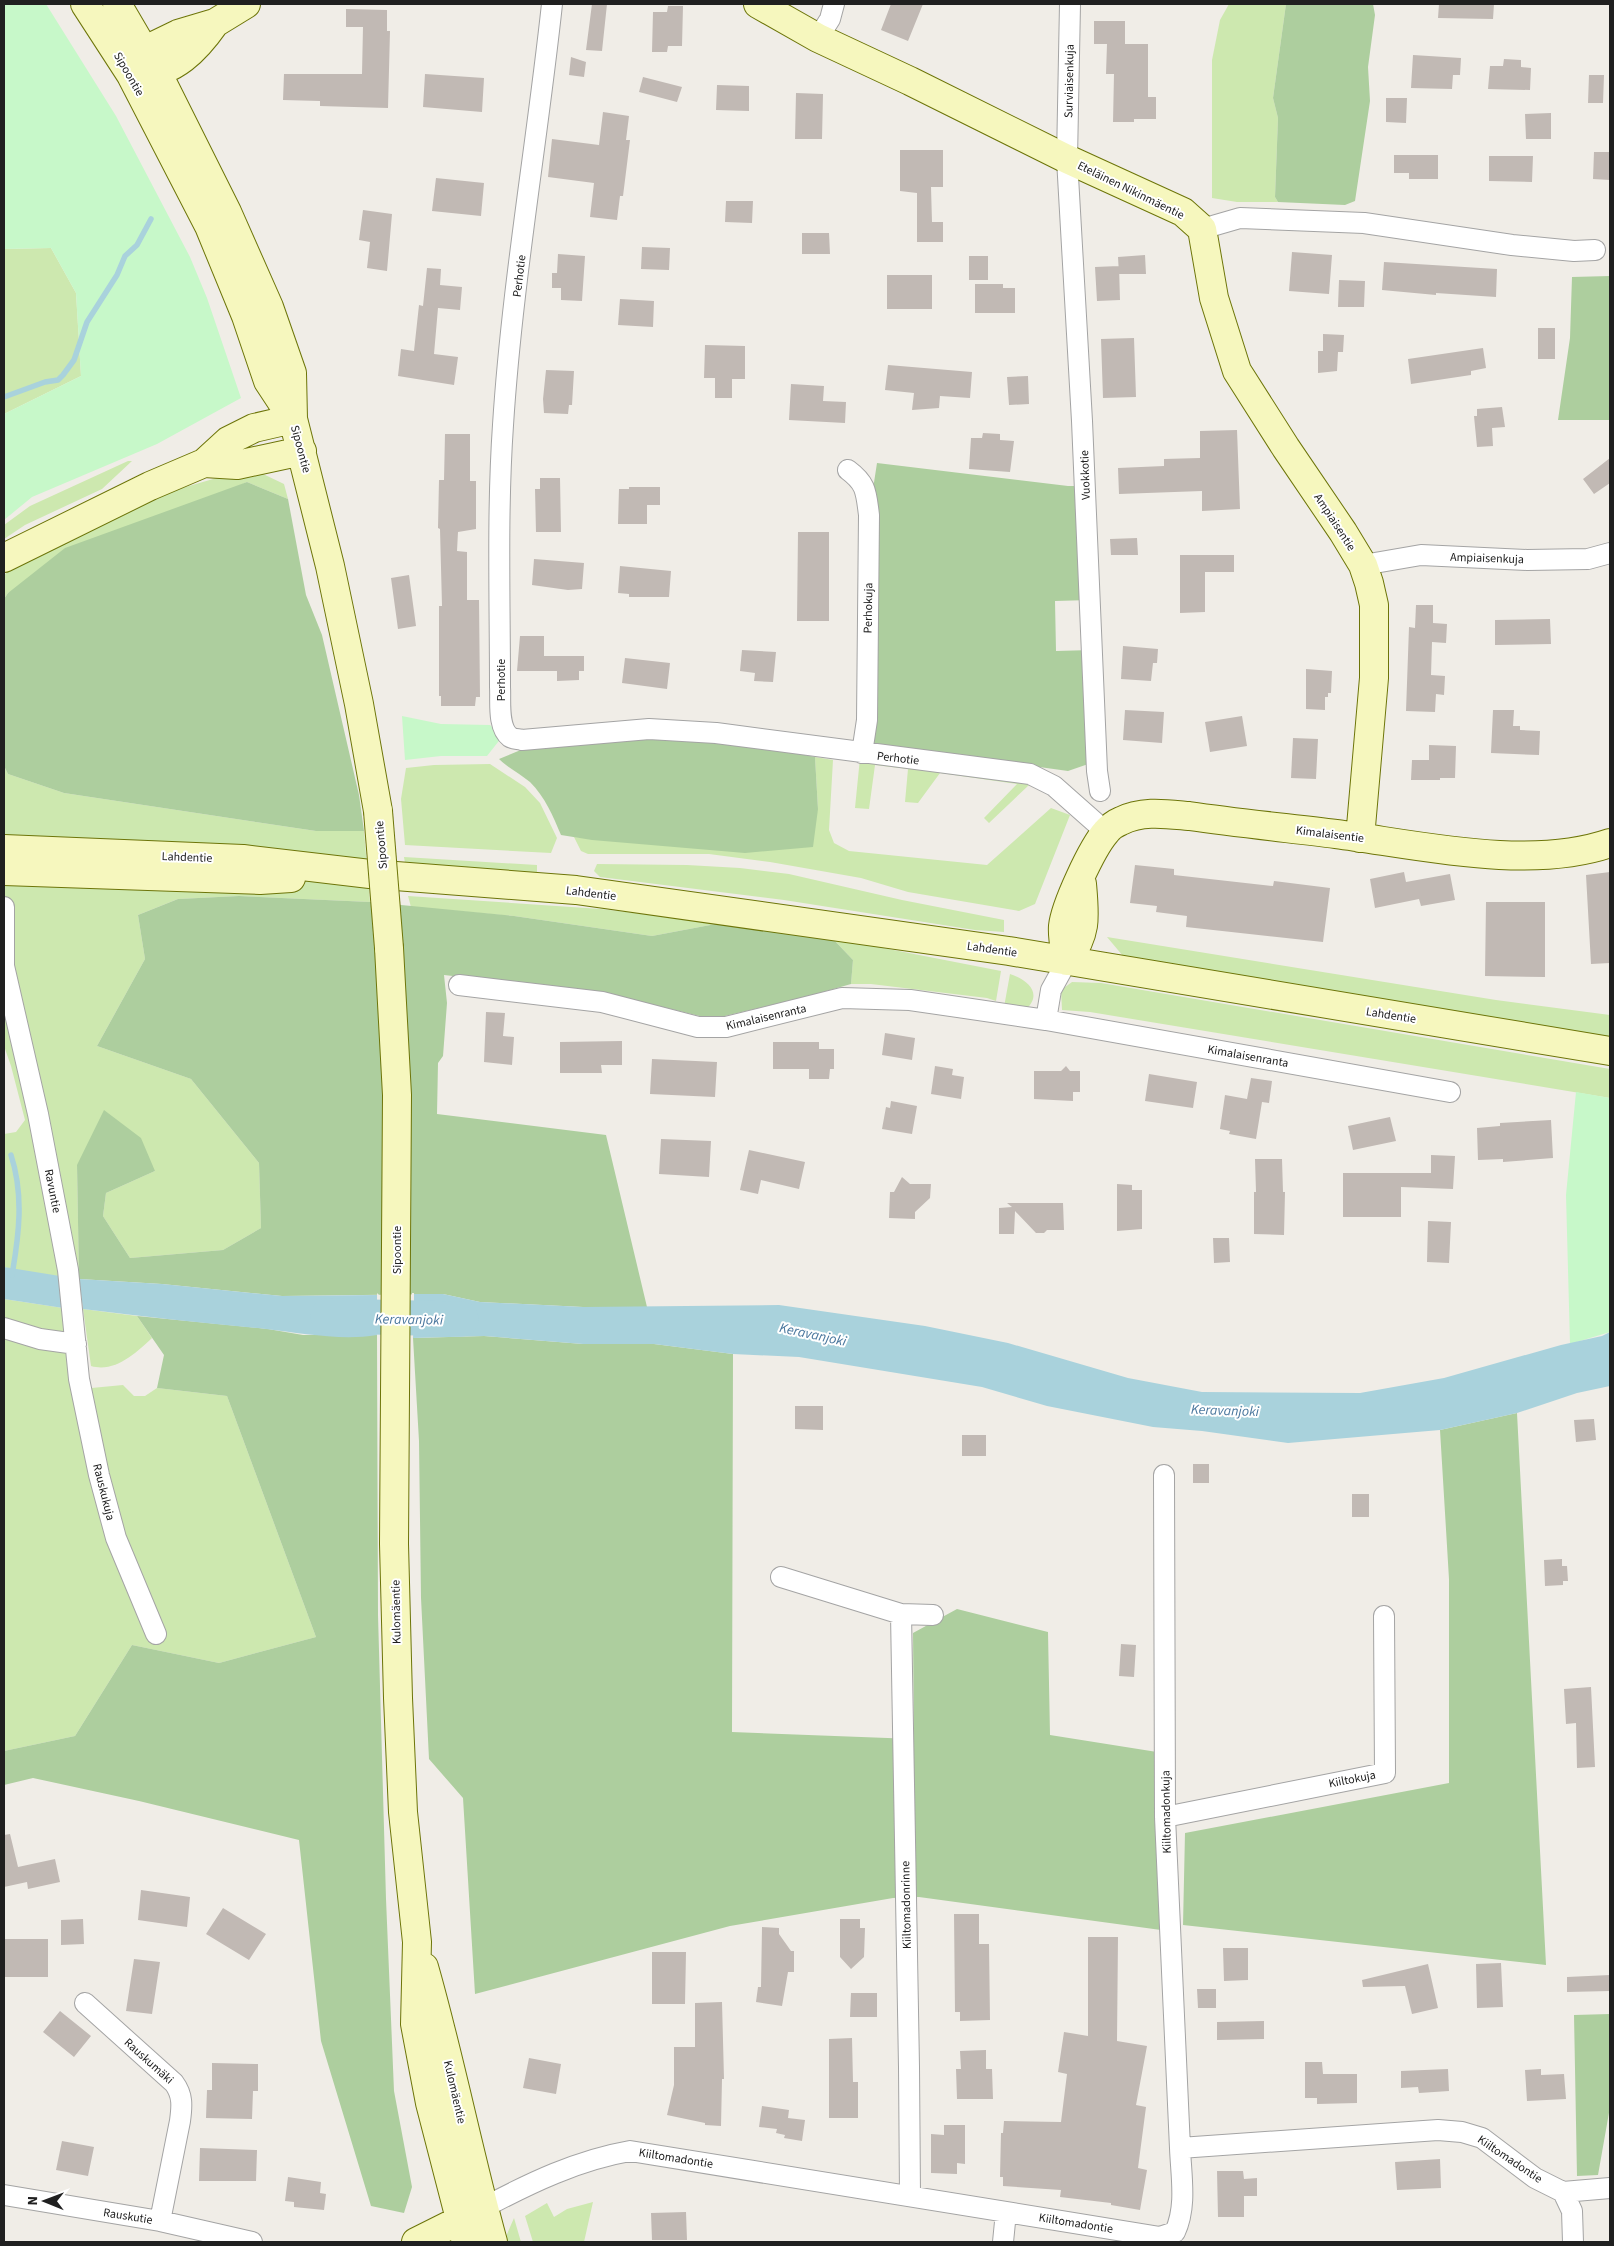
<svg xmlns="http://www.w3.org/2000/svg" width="1614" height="2246" viewBox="0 0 1614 2246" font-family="'Source Sans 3',sans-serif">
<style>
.grass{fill:#cde8af}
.forest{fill:#adce9e}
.park{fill:#c7f8c9}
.water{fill:#a9d2dc}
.pier{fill:#f0ede7}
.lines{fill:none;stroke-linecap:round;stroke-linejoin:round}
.stream{stroke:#a9d2dc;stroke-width:5.5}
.river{stroke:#a9d2dc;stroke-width:35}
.building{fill:#c1b9b4}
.street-casing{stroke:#a4a4a4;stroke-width:22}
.secondary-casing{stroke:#6d7509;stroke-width:30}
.street{stroke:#fff;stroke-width:20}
.secondary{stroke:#f6f7be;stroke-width:28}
.secondary-bridge-casing{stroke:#6d7509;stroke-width:30;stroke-linecap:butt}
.secondary-bridge{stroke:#f6f7be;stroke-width:28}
.labels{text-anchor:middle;stroke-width:4;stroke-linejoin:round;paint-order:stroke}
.street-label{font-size:12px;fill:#202020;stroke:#fff}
.water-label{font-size:14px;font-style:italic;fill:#49769d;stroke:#fff}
</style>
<rect width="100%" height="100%" fill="#f0ede7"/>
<!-- grass -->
<path class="grass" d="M1229,4h57l-13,94 5,20 -3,79 3,5h-41l-25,-4v-138l8,-40z
M51,248l25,45 5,83 -77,38v-165z
M128,461h4l-30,28 -77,36 -21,14v-14l26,-19z
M261,473l23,11 4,15 -41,-17 -239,111 -4,6v-24l19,-17 67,-32 92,-38 45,-13z
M815,757l18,3 -4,70 5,13 15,8 138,14 64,-57 19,7 -35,89 -16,7 -111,-19 -47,-14 -91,-16 -61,-8h-121l-7,-3 -7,-14 90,8 154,-36z
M860,758l170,22 -1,5 -40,38 -5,-5 33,-34 -77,-11 -22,30 -13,-1 3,-33 -33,-4 -6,44 -14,-1z
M490,764l35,23 15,16 17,35 -6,15 -146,-8 -4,-46 5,-31 28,-3z
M4,766l4,8 56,19 252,38h48l6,71 -131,-6 -61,3 -40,16 7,44 -48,87 94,33 68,84 2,65 -38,22 -93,8 -27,-42 3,-23 49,-22 -78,-6 2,114 -54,-7 -21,-5v-133l12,-2 9,-12 -14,-54 -7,-20z
M404,857l133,8v7l-7,2 -125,-11z
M597,864l90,1 53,3 49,6 113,26 102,20v12l-29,-2 -191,-30 -184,-23 -6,-6z
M408,896l193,13 120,14 -69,13 -138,-20 -103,-9z
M1107,937l389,63 114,15v23l-487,-82z
M832,938l169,33 -5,30 -9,-3 -116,-14h-20l2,-24z
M1010,974c19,6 34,21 14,37l-20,-4z
M1072,982l29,1 509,86v29l-520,-86 -28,-2 -1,-20z
M4,1299l59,9 18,81 42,-4 11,11h11l12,-8 70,8 89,241 -97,26 -87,-18 -57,91 -71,15z
M83,1309l54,7 15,22c-16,15 -37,35 -61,28z
M593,2202l-9,40h-51l-8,-26 22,-13 7,14 13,-8z
M514,2218l7,24h-17v-1z"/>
<!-- forest -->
<path class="forest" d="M1286,4h87l2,11 -7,52 2,34 -15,100 -10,4 -67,-3 -3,-5 3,-79 -5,-20z
M1610,276v144h-52l12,-82 2,-61z
M877,463l191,23h17l5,114 -35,1 1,50 36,-1 5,111 -29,10 -200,-28 1,-228z
M247,482l41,17 18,96 16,40 37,160 5,36h-48l-252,-38 -56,-19 -4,-8v-167l4,-6 57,-45z
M655,736l125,14 35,7 3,52 -5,38 -68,6 -153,-13 -31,-5c-8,-19 -16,-38 -31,-53 -10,-8 -22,-14 -31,-23l29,-12z
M239,896l131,6 144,14 138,20 69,-13 111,15 21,22 -2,24 -49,14 -90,21 -107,-26 -161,-18 3,28 -4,53 -5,7 -1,51 169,21 41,172h-64l-103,-5 -37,-8 -161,2 -120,-12 -83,-5 -2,-114 27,-55 37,28 14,33 -49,22 -3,23 27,42 93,-8 38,-22 -2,-65 -68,-84 -94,-33 48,-87 -7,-44 40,-16z
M137,1316l131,13 35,6h74l1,280 8,284 8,192 18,96 -8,26 -33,-7 -50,-165 -22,-201 -160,-39 -106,-23 -29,7v-34l71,-15 57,-91 87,18 97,-26 -89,-241 -70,-8 7,-33z
M484,1336l99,8h71l79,10 -1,378 182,7 -1,-106 44,-24 91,23 2,103 107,17 4,178 -242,-33 -26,1 -163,28 -255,68 -12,-196 -34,-39 -8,-161 -2,-157 -6,-103z
M1517,1413l29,552 -363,-40 2,-92 264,-50v-204l-9,-149z
M1610,2014v93l-12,68 -21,1 -3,-161z"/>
<!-- park -->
<path class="park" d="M4,4h42l70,112 74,141 17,41 34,100 -84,46 -125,53 -28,23v-106l77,-38 -5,-83 -25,-45 -47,1z
M402,716l39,8 49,1 12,12 -15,19h-46l-36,4z
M1576,1092l34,6v234l-40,12 -4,-149z"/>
<!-- water -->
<path class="water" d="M4,1267l56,9 3,32 -59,-9z
M79,1279l83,5 120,12 95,-1v40c-36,6 -76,-2 -111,-6 -61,-6 -122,-12 -183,-20z
M414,1294h29l37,8 103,5 196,-2 146,21 83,17 120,35 74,14 158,1 84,-15 117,-33 41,-9 8,-4v54l-33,7 -60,20 -77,17 -152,13 -86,-12 -49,-4 -106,-21 -65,-19 -183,-30 -66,-3 -79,-10h-71l-99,-8 -71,2z"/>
<!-- pier -->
<path class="pier" d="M377,1293l2,2v40l-2,2z
M412,1293h2l-1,45h-2z"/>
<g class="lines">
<!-- stream -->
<path class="stream" d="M4,397l41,-15 13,-2 5,-5 11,-15 13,-38 30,-47 8,-19 12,-11 14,-26
M11,1155c13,40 8,80 1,120"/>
<!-- river -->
<path class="river" d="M328,1316l133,3"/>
</g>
<!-- building -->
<path class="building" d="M592,4h15l-5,47 -16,-1z
M891,4h32l-15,37 -27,-11z
M1439,4h55l-1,15 -55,-1z
M668,6h15l-1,40h-14l-1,6h-15l1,-40h14z
M346,9l41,1v21h3l-2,77 -68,-2v-5l-37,-1 1,-26h78l1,-47h-17z
M1094,21h31v23h23v53h8v22h-22v3h-21l1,-48h-8l1,-30h-13z
M1413,55l48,3 -1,17h-7l-1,14 -41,-1z
M571,57l15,5 -2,15 -15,-2z
M1504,59l17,1v7l10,1 -1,22 -42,-1 2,-23h13z
M425,74l59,4 -2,34 -59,-5z
M1589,75h15l-1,28h-15z
M643,77l39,10 -5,15 -38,-10z
M717,85l32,1v25l-33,-1z
M796,93l27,1 -1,45h-27z
M1386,98h21l-1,25 -20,-1z
M603,112l26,4 -3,24h4l-7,56h-3l-3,24 -27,-3 4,-34 -46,-6 4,-38 47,6z
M1551,113v26h-25l-1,-25z
M900,150h43v37h-12l1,35h11v20h-26v-49l-17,-2z
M1594,152h16v28l-17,-1z
M1394,155h44v24h-29v-6h-15z
M1489,156h44l-1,26 -43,-1z
M436,178l48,5 -3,33 -49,-5z
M726,201h27l-1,22 -27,-1z
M363,210l29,4 -5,57 -20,-3 3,-26 -11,-2z
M802,233h27l1,21h-28z
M642,247l28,1 -1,22 -28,-1z
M1292,252l40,3 -3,39 -40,-3z
M558,254l27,2 -3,45 -21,-1v-12h-9v-15h5z
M1145,255l1,19h-27l-1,-17z
M969,256h19v24h-19z
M1384,262l113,7 -1,28 -60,-4v2l-54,-5z
M1119,266l1,34 -23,1 -2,-34z
M427,268l14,1 -1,16 22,2 -2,23 -22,-2 -4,46 24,3 -4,28 -56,-9 3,-27 13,2 5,-46 4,1z
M887,275h45v34h-45z
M1339,280l26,1 -1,26h-26z
M975,284h28v4h12v25h-40z
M620,299l34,2 -1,26 -35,-2z
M1538,328h17v31h-17z
M1323,334l21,1 -1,17h-5l-1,19 -19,2v-22h5z
M1134,338l2,59 -33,1 -2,-59z
M705,345l40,1v33h-13v19h-17v-20h-11z
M1483,348l3,20 -15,3v4l-60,9 -3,-25z
M888,365l84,7 -2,26 -30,-2 -1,12 -27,2 2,-17 -29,-3z
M546,370l28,1 -2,34h-3l-1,9 -24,-1 -1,-14z
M1028,376l1,28 -20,1 -2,-28z
M791,384l33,2 -1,15 23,1 -1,21 -56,-3z
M1502,407l3,20 -13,1 1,18 -16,1 -3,-31h3v-7z
M1237,430l3,79 -38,2v-20l-83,3 -1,-26 46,-2v-7l36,-1v-27z
M983,433l17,1v6l14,1 -4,31 -41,-3 2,-31h11z
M445,434h25v47h6v48l-18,3 -1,19 10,1v48h12l1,97h-4l-1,9h-34v-10h-2v-90h3l-2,-77 -2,-1 1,-48h5z
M1610,458v25l-16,11 -11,-15z
M540,478h20l1,54h-25l-1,-43h5z
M629,487h31v18h-13v19h-29l1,-35h10z
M798,532h31v89h-32z
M1137,538l1,17h-27l-1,-16z
M1180,555h54v17h-29v40l-25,1z
M534,559l50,4 -2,26 -14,1 -36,-5z
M620,566l51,5 -2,26h-40v-3l-11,-1z
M409,575l7,51 -18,3 -7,-51z
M1416,605h17v18l14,1 -1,19 -14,-1 -1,33 14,1 -1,19 -8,-1 -1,18 -29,-1 3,-84 6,1z
M1550,619l1,25 -56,1v-25z
M520,636h24v20h40v15h-5v9l-22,1v-10h-40z
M1123,646l35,3 -1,14h-4l-2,18 -30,-2z
M742,650l34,2 -3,30 -19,-1 1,-8 -15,-2z
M625,658l45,5 -3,26 -45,-6z
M1306,669l26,2 -1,22h-3v4h-3v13l-19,-1z
M1125,710l39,2 -2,31 -39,-3z
M1493,710h21l-1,16h7v4l20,1 -1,24 -48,-2z
M1242,716l5,30 -37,6 -5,-30z
M1293,738l25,1 -2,40 -25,-1z
M1429,745l27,1 -1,32h-15v2h-29l1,-20h17z
M1135,865l39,4v6l99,11 1,-5 56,7 -7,54 -137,-15 1,-11 -31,-4 1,-6 -27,-3z
M1404,872l2,10 44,-8 5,26 -34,6 -2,-7 -44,9 -5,-29z
M1610,872v91l-19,1 -5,-89z
M1486,902h59v75l-60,-1z
M486,1012l19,1 -2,23 11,1 -2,28 -28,-3z
M885,1033l30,5 -3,22 -30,-5z
M622,1041v24h-21l1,8h-42v-31z
M773,1042h46v7h15v20h-4l-1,10h-20v-10h-36z
M652,1059l65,3 -2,35 -65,-3z
M935,1066l18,3 -1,6 12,2 -3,22 -30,-5z
M1066,1066l4,5h10v21h-7v9l-39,-2v-28h27z
M1149,1074l48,8 -4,26 -48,-7z
M1251,1078l21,3 -3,22 -7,-1 -6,37 -27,-5 1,-3 -10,-2 5,-34 22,4z
M891,1101l26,5 -5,28 -30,-5 4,-22 4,1z
M1390,1117l6,24 -43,9 -5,-24z
M1551,1120l2,38 -50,4v-3l-25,1 -1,-32 23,-2v-3z
M661,1139l50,2 -2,36 -50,-3z
M749,1150l56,12 -6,27 -38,-9 -3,14 -18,-4z
M1431,1155l24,1 -2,33 -52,-2v30h-58v-44h88z
M1255,1159h27l1,33h2l-1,43 -30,-1v-42h2z
M902,1177l8,7h21l-1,14 -15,14v7l-26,-1 1,-26h4z
M1117,1184l15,1v5h10v39l-25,2z
M1007,1203h56l1,27h-17l-3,3h-8l-21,-22 -1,23h-15v-26l13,-1z
M1428,1221l23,1 -2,41 -22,-1z
M1213,1238h16l1,24 -16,1z
M795,1406h28v24l-28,-1z
M1594,1419l2,21 -20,2 -2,-22z
M962,1435h24v21h-24z
M1193,1464h16v19h-16z
M1352,1494h17v23h-17z
M1562,1559v7h5l1,15h-5v4l-18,1 -1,-26z
M1121,1644l15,1 -2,32 -15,-1z
M1591,1687l4,80 -18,1 -1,-45 -10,1 -2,-35z
M10,1834l8,33 37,-8 5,23 -32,7 -1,-7 -23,5v-52z
M141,1890l49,7 -3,30 -49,-7z
M223,1908l43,26 -17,26 -43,-26z
M954,1914h25v30h10l1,76 -30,1v-9h-5z
M83,1919l1,25 -23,1v-25z
M840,1919h20v9h5l-1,29 -13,12 -11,-12z
M762,1927l17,1v6l12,17h3v21h-6l-6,34 -26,-4 2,-15h3z
M1088,1937h30l-1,104 30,5 -11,59 10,2 -8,61 9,2 -7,40 -29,-5v-2l-51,-6 1,-7 -58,-4v-9h-3l1,-44h2l1,-12 57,1 6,-48 -9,-2 6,-40 24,4z
M4,1939h44v38h-44z
M1223,1948h25v32l-24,1z
M652,1952h34l-1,52h-33z
M134,1959l26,3 -8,52 -26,-3z
M1501,1963l2,44 -26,1 -1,-44z
M1428,1964l10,44 -26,6 -7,-28 -42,1 -1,-7z
M1610,1975v16l-43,1v-15z
M1197,1989h19v19h-18z
M851,1993h26v24h-27z
M722,2002l2,77h-2l-1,47 -16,-1v-2l-38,-8 7,-30v-38h21v-44z
M60,2011l31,25 -17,21 -31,-25z
M1264,2021v18l-47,1v-18z
M852,2038l1,44h5v36h-29v-79z
M986,2050v19h6l1,30h-36l-1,-30h5l-1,-18z
M529,2058l32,6 -5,30 -33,-6z
M1305,2062h17l1,12h34v29l-40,1v-6h-12z
M212,2063l46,1v27h-5l-1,28 -46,-1 1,-28h5z
M1448,2069l1,22 -30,2 -1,-6 -17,1v-17z
M1541,2069v6l23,-1 2,25 -39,2 -2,-31z
M762,2106l27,4 -1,8 17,2 -3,21 -18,-3 1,-3 -9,-2 1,-4 -18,-2z
M944,2125h21v39l-8,-1v11l-26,-1v-39l13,1z
M62,2141l32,6 -6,29 -32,-6z
M200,2148l57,2 -1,31h-57z
M1440,2159l1,29 -44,2 -2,-28z
M1217,2171h26l1,8 13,-1v18h-13v21h-26z
M288,2177l33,5 -1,11 6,1 -2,16 -30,-3v-5l-9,-1z
M686,2212l1,28h-35l-1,-27z"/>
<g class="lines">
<!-- street casing -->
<g class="street-casing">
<path id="street" d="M552,4c-15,140 -40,280 -49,421 -6,87 -3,175 -3,262 1,13 -3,40 10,50 3,2 8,2 12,3l127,-11 67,4 314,41 24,12 52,46
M1070,4l-3,155 15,262 15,350 3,20
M818,38l12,-19 4,-15
M1202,229l38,-11 124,5 148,22 62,6 21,-1
M848,470c19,14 18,23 21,45l-2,205 -5,33
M1363,565l58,-10 106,5 61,-1 22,-6
M4,907v60
M4,966l34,148 30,156 11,109 20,96 17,63 40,96
M459,985l143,17 96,25h28l116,-29 68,2 136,20 404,72
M1046,1020l5,-30 16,-29
M4,1328l36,11 36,5
M1164,1475l1,342 15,331
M781,1577l120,37 8,453 1,129
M901,1614l32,1
M1165,1817l220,-44 -1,-157
M85,2003l89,80c9,12 8,23 6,38l-20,100
M1563,2192l47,-4
M4,2195l156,26 92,21
M483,2208c47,-25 95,-48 147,-57l530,86 15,-5c12,-26 6,-56 5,-84l258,-18 24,2 20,6 53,40 28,14 9,19 1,31
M1003,2242l3,-30"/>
</g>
<!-- secondary casing -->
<g class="secondary-casing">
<path id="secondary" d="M85,4l46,71 78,151 37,90 22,65 25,38
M117,4l41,70 69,138 42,95 23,66 1,46 37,147 29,138 19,107
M758,4l60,34 92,43 157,78 116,53 19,17 12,69 23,73 49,77 57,84 20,33 6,18 5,22v73l-14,160
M136,66l9,-16 33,-16 37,-11 31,-19
M140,75c35,-3 56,-25 75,-52
M204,463l33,2 65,-14
M4,558l146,-72 54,-23 24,-22 26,-13 39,-9
M4,849l239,10 127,15 206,16 433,61 601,100
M4,871l256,9 31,-2
M389,948l8,147 -3,449 4,154 5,114 14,130 -2,82 15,79 36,139
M1067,961c-2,-12 -5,-23 -4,-35 2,-20 29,-78 43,-94 3,-4 10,-9 15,-11 21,-11 46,-7 68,-5 49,7 98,12 147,18 83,11 193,37 274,9
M1067,961c20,-28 18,-43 15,-77
M424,1967c26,91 44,184 69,275
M416,2242l60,-30"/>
</g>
<!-- street -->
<use href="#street" class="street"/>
<!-- secondary -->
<use href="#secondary" class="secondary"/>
<!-- secondary-bridge casing -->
<g class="secondary-bridge-casing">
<path id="secondary-bridge" d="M378,811l11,137"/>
</g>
<!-- secondary-bridge -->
<use href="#secondary-bridge" class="secondary-bridge"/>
</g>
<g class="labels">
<!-- street labels -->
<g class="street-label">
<text transform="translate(129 74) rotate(60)" y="4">Sipoontie</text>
<text transform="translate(1069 81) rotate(-89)" y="4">Surviaisenkuja</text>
<text transform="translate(1131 190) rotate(26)" y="4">Eteläinen Nikinmäentie</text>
<text transform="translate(519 276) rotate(-83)" y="4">Perhotie</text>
<text transform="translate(301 449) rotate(75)" y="4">Sipoontie</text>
<text transform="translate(1085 475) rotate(-92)" y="4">Vuokkotie</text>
<text transform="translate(1335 522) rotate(57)" y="4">Ampiaisentie</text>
<text transform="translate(1487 558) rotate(2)" y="4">Ampiaisenkuja</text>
<text transform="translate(868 608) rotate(-89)" y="4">Perhokuja</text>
<text transform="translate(501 680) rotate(-90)" y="4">Perhotie</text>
<text transform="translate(898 758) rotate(7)" y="4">Perhotie</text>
<text transform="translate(1330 834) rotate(7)" y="4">Kimalaisentie</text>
<text transform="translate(381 845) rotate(-95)" y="4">Sipoontie</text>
<text transform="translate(187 857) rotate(2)" y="4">Lahdentie</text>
<text transform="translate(591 893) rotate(7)" y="4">Lahdentie</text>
<text transform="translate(992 949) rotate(8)" y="4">Lahdentie</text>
<text transform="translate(1391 1015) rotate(9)" y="4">Lahdentie</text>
<text transform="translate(766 1017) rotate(-13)" y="4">Kimalaisenranta</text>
<text transform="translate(1248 1056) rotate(10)" y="4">Kimalaisenranta</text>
<text transform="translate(53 1191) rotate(79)" y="4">Ravuntie</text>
<text transform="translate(397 1250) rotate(-90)" y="4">Sipoontie</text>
<text transform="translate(104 1492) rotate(76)" y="4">Rauskukuja</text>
<text transform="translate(396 1612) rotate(-91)" y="4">Kulomäentie</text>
<text transform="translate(1352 1779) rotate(-11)" y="4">Kiiltokuja</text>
<text transform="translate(1166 1812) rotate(-91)" y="4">Kiiltomadonkuja</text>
<text transform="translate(906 1905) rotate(-91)" y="4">Kiiltomadonrinne</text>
<text transform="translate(149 2061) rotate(42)" y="4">Rauskumäki</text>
<text transform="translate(455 2092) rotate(77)" y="4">Kulomäentie</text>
<text transform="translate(676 2158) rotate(9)" y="4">Kiiltomadontie</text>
<text transform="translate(1510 2159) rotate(34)" y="4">Kiiltomadontie</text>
<text transform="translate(128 2216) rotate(9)" y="4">Rauskutie</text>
<text transform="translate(1076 2223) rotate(9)" y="4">Kiiltomadontie</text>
</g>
<!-- water labels -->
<g class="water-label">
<text transform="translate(409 1319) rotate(1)" y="5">Keravanjoki</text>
<text transform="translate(813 1334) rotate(12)" y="5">Keravanjoki</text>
<text transform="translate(1225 1410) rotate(2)" y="5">Keravanjoki</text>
</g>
</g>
<!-- border -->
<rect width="1614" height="2246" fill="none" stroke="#202020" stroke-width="10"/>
<!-- north arrow -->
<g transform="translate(45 2201) rotate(271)" stroke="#ffffff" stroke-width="4" paint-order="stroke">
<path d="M0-4L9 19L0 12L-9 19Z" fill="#202020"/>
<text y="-8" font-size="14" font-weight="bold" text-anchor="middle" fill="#202020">N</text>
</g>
</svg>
